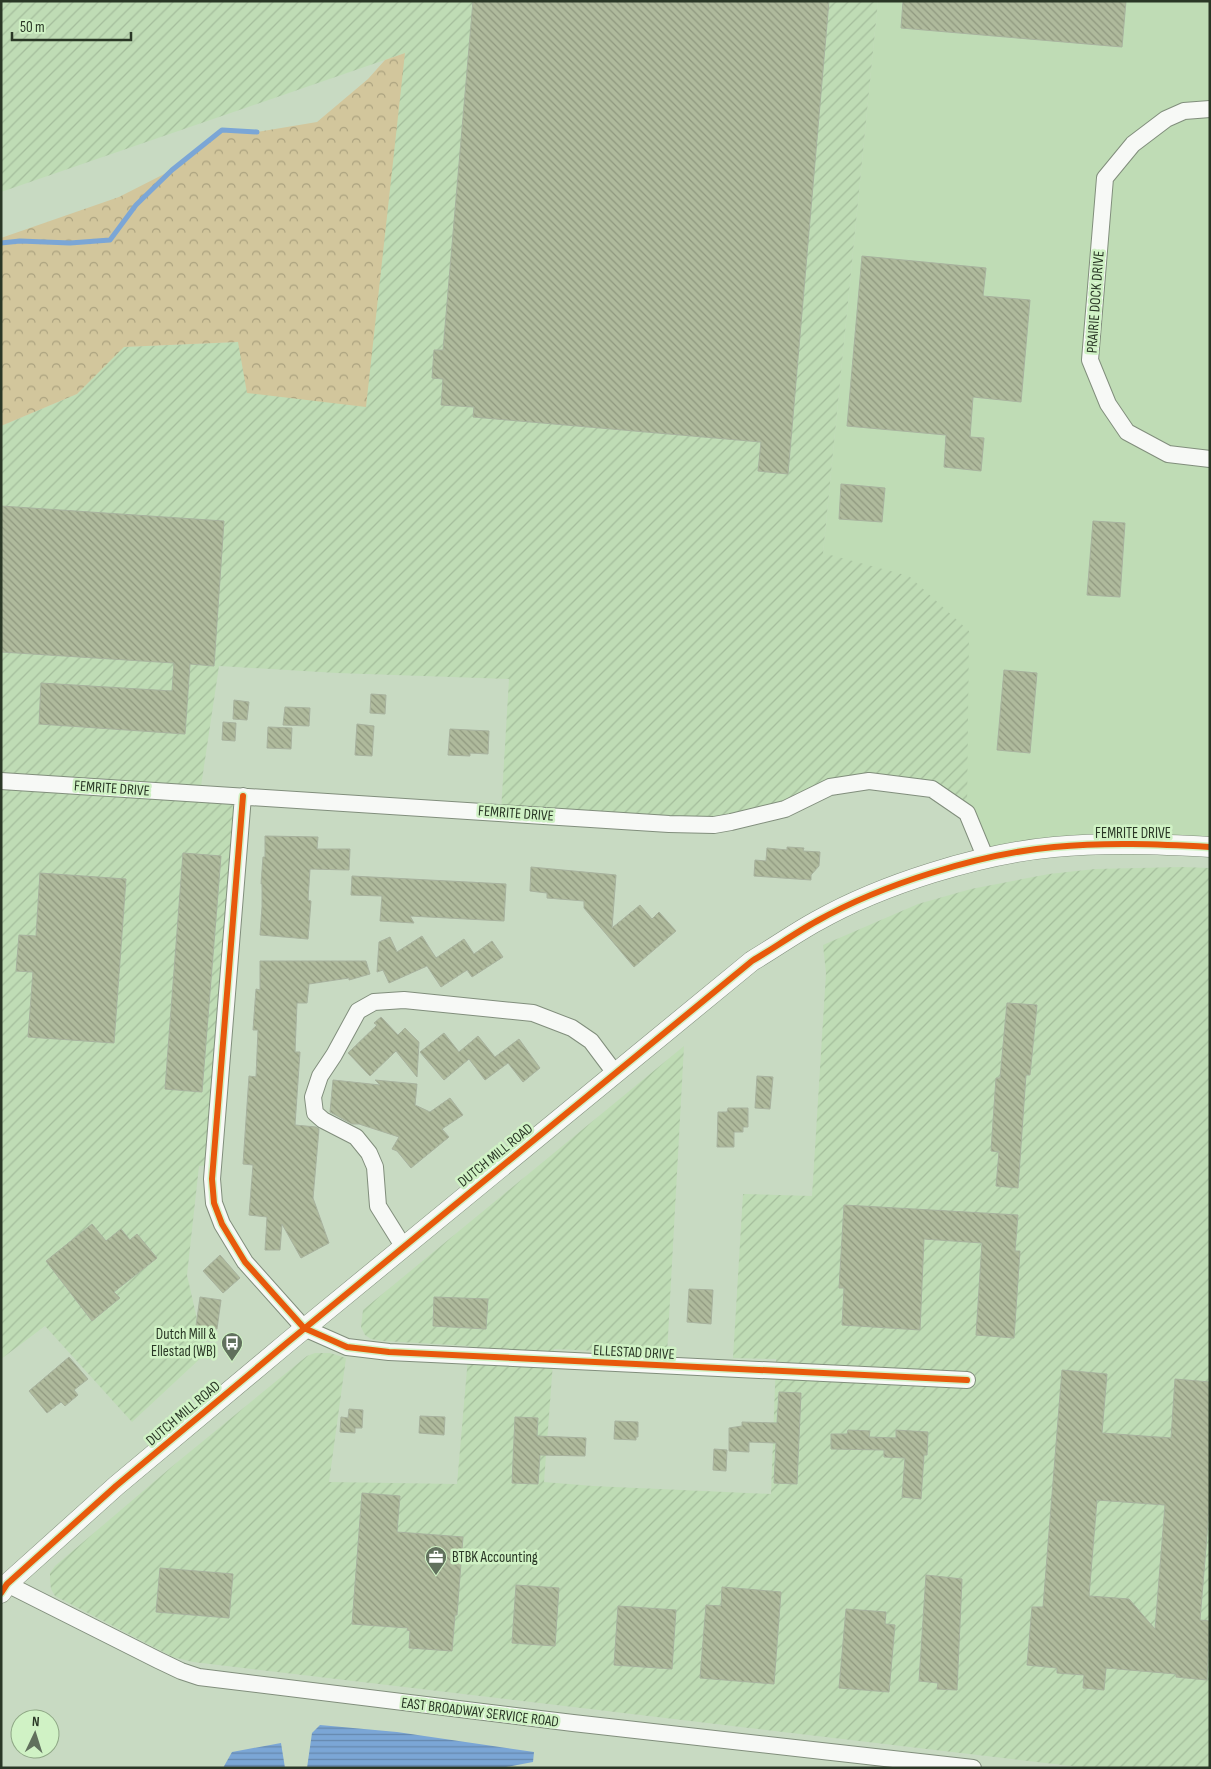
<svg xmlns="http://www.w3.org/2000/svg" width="1211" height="1769" viewBox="0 0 1211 1769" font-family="'Sofia Sans Condensed',sans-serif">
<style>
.built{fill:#bfdcb5}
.industrial{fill:url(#industrial-furrows)}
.forest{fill:url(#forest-crowns)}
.water{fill:url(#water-rules)}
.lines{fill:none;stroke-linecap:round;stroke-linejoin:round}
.stream{stroke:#7ba6d6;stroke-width:5}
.building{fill:url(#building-back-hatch);stroke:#a8b29e;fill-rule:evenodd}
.minor-casing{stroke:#818e7c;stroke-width:18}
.tertiary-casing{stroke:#818e7c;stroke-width:21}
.minor{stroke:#f7f9f6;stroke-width:16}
.tertiary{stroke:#f7f9f6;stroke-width:20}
.cycleway-casing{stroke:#d0f2c5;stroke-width:9}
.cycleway{stroke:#e8590c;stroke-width:6}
.labels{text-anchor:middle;stroke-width:5;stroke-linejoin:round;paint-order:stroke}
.street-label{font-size:15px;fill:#2a3726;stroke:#d0f2c5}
.poi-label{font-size:15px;fill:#2a3726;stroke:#d0f2c5;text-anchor:end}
</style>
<defs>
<pattern id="industrial-furrows" width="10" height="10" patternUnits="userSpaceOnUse" patternTransform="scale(1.25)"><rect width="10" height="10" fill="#bfdcb5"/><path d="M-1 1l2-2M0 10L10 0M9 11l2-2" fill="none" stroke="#a4bd9c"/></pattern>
<pattern id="forest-crowns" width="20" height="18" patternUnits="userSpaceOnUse" patternTransform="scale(1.25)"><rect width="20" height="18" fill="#d2c69c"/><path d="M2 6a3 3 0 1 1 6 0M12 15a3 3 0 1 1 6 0" fill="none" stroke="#aba27f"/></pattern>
<pattern id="water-rules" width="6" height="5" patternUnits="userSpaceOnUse" patternTransform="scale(1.25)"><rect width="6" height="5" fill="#7ba6d6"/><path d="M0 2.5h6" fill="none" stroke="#6588ad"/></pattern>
<pattern id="building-back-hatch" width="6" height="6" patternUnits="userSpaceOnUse" patternTransform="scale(1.25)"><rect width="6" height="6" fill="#afba9c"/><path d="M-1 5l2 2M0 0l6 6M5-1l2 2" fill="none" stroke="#8f987f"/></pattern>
</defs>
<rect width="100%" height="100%" fill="#c8dac2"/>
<!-- built -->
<path class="built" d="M878,1h332v846l-224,12 -163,-306z"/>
<!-- industrial -->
<path class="industrial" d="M1,1h877l-55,552 86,23 60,55 -2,182 -35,-24 -63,-8 -138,41 -230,-10 8,-133 -172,-6 -118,-7 -19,127 43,3 -29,369 -15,1 -12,109 18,79 -73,68 -87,-96 -44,33v-933l76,-32 46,-47 115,-5 167,-289 -404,139z
M1182,867l28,1v900h-122l-895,-106 -20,-5 -118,-61 -4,-7 -1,-8v-8l5,-7 120,-102 132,-108 8,-3h15l16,5 -17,124 128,2 12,-138 -86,-5 -12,-2 -6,-4 -4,-8 2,-17 321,-264 -17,308 -113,-5 -10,133 49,4 178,8 5,-135 -43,-1 10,-164 69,2 14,-223 -3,-28 95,-41 53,-15 78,-15 46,-5z"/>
<!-- forest -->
<path class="forest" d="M405,53l-39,354 -119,-14 -9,-51 -114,5 -47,47 -76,32v-188l118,-41 53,-27 50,-40 35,2 60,-10 51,-43 17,-19z"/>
<!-- water -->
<path class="water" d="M320,1725l77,7 137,20 -1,10 -32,6h-194l5,-35z
M281,1743l4,25h-62l9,-16z"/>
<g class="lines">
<!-- stream -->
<path class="stream" d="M1,243l19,-2 50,2 40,-3 26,-35 36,-35 50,-40 35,2"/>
</g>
<!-- building -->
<path class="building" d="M473,1h356l-41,473 -30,-3 3,-29 -288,-25 1,-10 -33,-2 2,-26 -11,-1 2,-28h9z
M903,1h223l-4,46 -221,-19z
M862,256l124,12 -3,28 47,4 -9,102 -48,-5 -3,40 14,1 -3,33 -37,-4 2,-32 -99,-9z
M841,484l44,4 -3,34 -43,-3z
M1,506l223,15 -10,145 -24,-2 -5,70 -146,-10 2,-41 131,8 2,-28 -173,-11z
M1093,521l32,2 -5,74 -33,-2z
M1004,670l33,3 -7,80 -33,-3z
M371,694l15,1 -1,19 -15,-1z
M234,700l15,2 -2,18 -14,-1z
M285,707l25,1 -1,18 -26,-1z
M223,722l13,1 -1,18 -13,-1z
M357,724l17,2 -2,30 -17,-1z
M268,727l24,1 -1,21 -24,-1z
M450,729l39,2 -1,23 -18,-1v3l-22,-1z
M265,836l53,1 -1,12h33l-1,21 -39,-1 -2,31 3,1 -3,38 -48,-4 2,-28v-23h-1l2,-27h2z
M787,847l17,1 -1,3 17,1 -1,14 -8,9v5l-57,-4 1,-16 11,1 1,-13 20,2z
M183,853l38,3 -19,236 -37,-3z
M531,867l85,8 -4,53 28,-23 12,14 7,-7 17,19 -42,36 -50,-59v-7l-37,-3v-5l-17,-2z
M40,873l86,6 -12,164 -86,-6 5,-65 -17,-1 3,-36 17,1z
M352,876l154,8 -2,37 -94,-5 4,7 -34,-2 2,-25 -31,-1z
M422,936l14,22 28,-19 10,15 18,-13 11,16 -31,20 -5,-7 -26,17 -14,-21 -38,17 -6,-13 -6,2 2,-30 11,-5 7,15z
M260,961h106l4,13 -21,6v-2l-40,6 -2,19h-10l-2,49h5l-5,73 21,2 3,2 -6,69 16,45 -28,15 -19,-34 -2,26h-15l2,-33 -18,-2 4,-50 -10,-1 6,-88 7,1 2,-47h-5l3,-41 4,1z
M1007,1003l30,2 -7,70h-4l-8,113 -22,-2 3,-34 -8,-1 5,-73h4z
M381,1017l17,18 7,-7 14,14 -2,35 -21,-26 -26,25 -22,-23 29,-28 -3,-2z
M444,1033l15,19 19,-16 17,21 24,-18 21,29 -17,14 -15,-19 -23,17 -16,-21 -25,21 -24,-28z
M757,1076l16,1 -3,32 -15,-1z
M333,1080l47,5 -5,-5 42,4 -2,21 15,7 20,-14 13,17 -21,14 7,8 -38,31 -14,-17 -5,-2 7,-12 -40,-13h-7l-22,-12z
M728,1108h20v19h-5v5h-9v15h-17l1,-35h9z
M844,1205l174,10 -3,36h5l-6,87 -38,-3 6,-92 -58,-4 -4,91 -78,-5 2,-37h-5z
M92,1224l14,17 15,-12 9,11 7,-6 20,24 -43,34 6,6 -28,23 -46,-60z
M220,1255l20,23 -17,15 -20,-22z
M689,1289l24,1 -2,34 -24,-2z
M200,1297l21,3 -4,29 -21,-3z
M434,1297l54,2 -2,30 -53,-3z
M69,1357l19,22 -14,11 4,5 -13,11 -4,-4 -14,11 -18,-22z
M1062,1370l45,4 -5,59 69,5 4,-59 35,3v117l-10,121 10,1 -3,59 -31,-3v-3l-70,-6 -2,22 -21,-2 1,-13 -27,-2v-5l-30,-3 5,-58h11zM1097,1500l68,5 -10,124 -26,-30 -40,-3z
M779,1392l22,1 -4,91 -23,-1 2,-40 -27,-1v10l-20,-1v-23l13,-2v-4l35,1z
M349,1409l14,1 -1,18h-7v5l-15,-1 1,-15 7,1z
M420,1416l25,1 -1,18 -25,-2z
M515,1417l23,1 -1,18 49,2 -1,18 -45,-1 -2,29 -26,-1z
M615,1421l23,1v15h-2v3l-22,-1z
M848,1430l22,1 -1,6 27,1v-8l32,2 -1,23h-3l-3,44 -19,-2 3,-39 -21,-1v-7l-53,-1v-15h16z
M714,1449l13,1 -1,21 -13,-1z
M362,1493l38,3 -3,36 66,5 -6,78h-2l-3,36 -43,-3 1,-17 -3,-1 1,-2 -56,-4z
M160,1568l73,6 -4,44 -73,-6z
M926,1575l36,4 -5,111 -20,-1 1,-6 -19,-2z
M516,1585l43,3 -4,58 -43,-3z
M722,1587l59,5 -7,92 -74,-6 6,-73 15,1z
M618,1606l58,4 -4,59 -58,-4z
M846,1609l40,3 -1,12 10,1 -6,67 -50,-4z"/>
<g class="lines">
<!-- minor casing -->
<g class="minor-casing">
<path id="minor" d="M1210,109l-26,2 -18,8 -33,25 -28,34 -15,182 18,44 19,28 41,22 42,5
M1,781l668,43 45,1 17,-3 54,-13 45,-22 39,-6 63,8 35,24 19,46
M243,796l-31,383 2,24 8,21 23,38 59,66 43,19 42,5 578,28
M403,1246l-25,-40 -3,-39 -6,-14 -13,-16 -33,-17 -8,-7 -2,-16 7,-21 14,-21 24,-44 16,-9 30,-2 129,13 39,15 19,13 24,32
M7,1584l151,76 23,11 18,6 374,46 400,45"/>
</g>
<!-- tertiary casing -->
<g class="tertiary-casing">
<path id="tertiary" d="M1,1593l6,-9 109,-98 172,-144 464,-381c22,-13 43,-28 65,-40 66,-37 162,-67 237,-74 52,-5 104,-3 156,0"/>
</g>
<!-- minor -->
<use href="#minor" class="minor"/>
<!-- tertiary -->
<use href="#tertiary" class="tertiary"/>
<!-- cycleway casing -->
<g class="cycleway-casing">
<path id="cycleway" d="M243,796l-31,383 2,24 8,21 23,38 59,66 43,19 42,5 578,28
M1,1593l6,-9 109,-98 172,-144 464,-381c22,-13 43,-28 65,-40 66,-37 162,-67 237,-74 52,-5 104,-3 156,0"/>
</g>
<!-- cycleway -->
<use href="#cycleway" class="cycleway"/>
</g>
<!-- icons -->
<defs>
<g id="bus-pin" transform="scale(1.125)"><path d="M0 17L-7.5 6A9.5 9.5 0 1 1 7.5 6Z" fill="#61705d" stroke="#d0f2c5"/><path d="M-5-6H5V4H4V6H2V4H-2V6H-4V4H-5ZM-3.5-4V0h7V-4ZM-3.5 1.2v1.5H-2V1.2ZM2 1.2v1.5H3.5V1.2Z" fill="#fff"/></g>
<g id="office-pin" transform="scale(1.125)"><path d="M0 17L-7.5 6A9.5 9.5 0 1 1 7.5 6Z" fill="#61705d" stroke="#d0f2c5"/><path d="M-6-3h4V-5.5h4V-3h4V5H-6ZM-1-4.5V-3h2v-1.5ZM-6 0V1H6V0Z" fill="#fff"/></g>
</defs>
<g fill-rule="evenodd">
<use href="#bus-pin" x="232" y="1343"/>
<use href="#office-pin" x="436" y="1557"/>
</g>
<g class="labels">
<!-- street labels -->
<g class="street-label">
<text transform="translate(1095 302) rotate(-86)" y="5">PRAIRIE DOCK DRIVE</text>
<text transform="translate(112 788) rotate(4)" y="5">FEMRITE DRIVE</text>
<text transform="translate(516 813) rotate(4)" y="5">FEMRITE DRIVE</text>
<text x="1133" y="838">FEMRITE DRIVE</text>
<text transform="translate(495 1155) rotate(-39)" y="5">DUTCH MILL ROAD</text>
<text transform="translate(634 1352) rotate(3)" y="5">ELLESTAD DRIVE</text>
<text transform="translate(183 1413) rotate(-40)" y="5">DUTCH MILL ROAD</text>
<text transform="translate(480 1712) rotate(7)" y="5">EAST BROADWAY SERVICE ROAD</text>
</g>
<!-- poi labels -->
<g class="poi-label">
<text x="216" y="1339">Dutch Mill &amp;<tspan x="216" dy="17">Ellestad (WB)</tspan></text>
<text x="452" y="1562" text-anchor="start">BTBK Accounting</text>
</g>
</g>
<!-- border -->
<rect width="1211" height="1769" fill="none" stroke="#2a3726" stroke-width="5"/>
<!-- north arrow -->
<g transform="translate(35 1734) rotate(4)"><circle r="24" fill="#d0f2c5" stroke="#8ea785"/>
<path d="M0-4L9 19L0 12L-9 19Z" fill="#61705d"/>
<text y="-8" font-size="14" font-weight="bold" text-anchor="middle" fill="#2a3726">N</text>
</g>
<!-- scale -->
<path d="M12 32v8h119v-8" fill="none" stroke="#2a3726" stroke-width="2.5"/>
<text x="20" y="32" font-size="15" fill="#2a3726" stroke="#d0f2c5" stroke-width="4" paint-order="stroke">50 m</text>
</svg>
